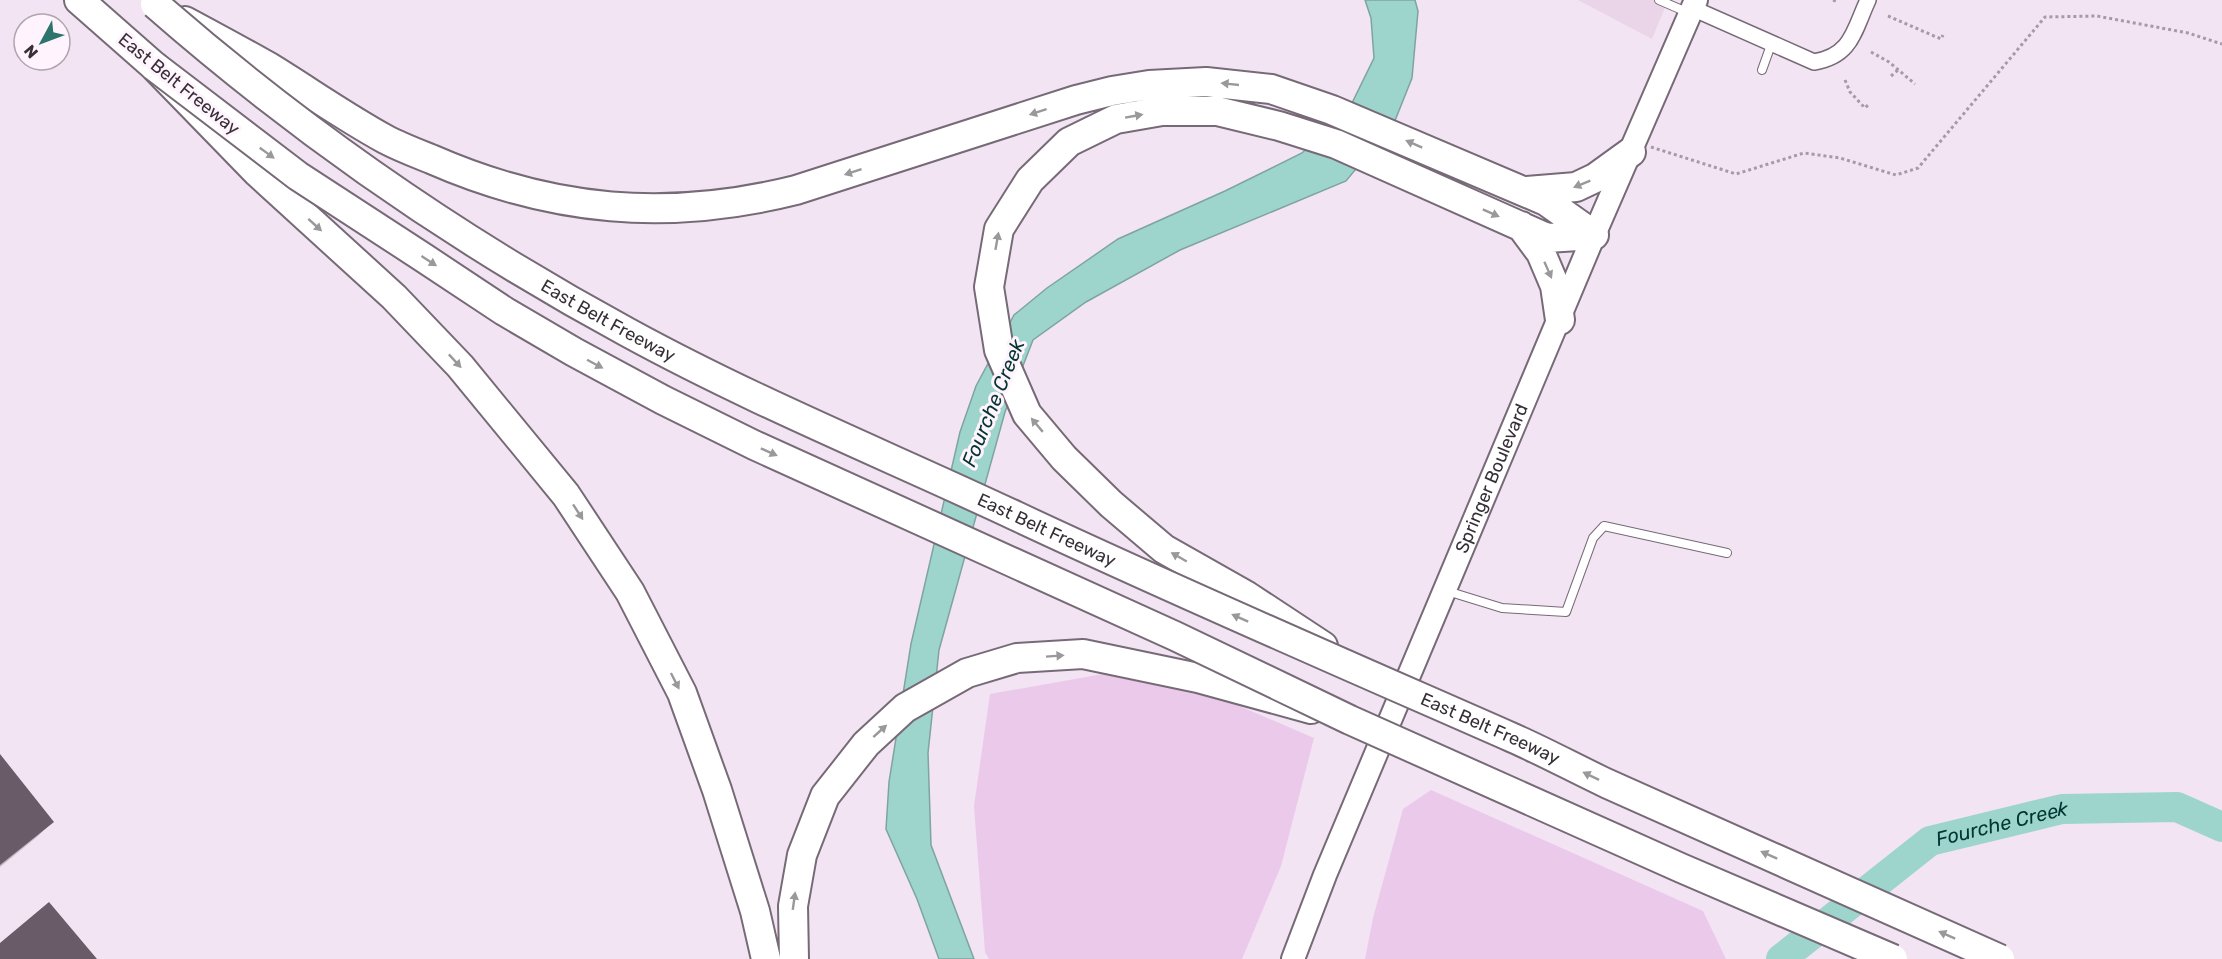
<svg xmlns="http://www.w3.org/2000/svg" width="2222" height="959" viewBox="0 0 2222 959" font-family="Rubik,sans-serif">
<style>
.built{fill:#e9d4e8}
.green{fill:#ebc9ea}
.water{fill:#9dd5cd;stroke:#7ea4a0;stroke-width:1.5}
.shadow{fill:#0003}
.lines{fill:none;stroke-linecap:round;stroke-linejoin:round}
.river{stroke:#9dd5cd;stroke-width:30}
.building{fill:#695c68}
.service-casing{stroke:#776a77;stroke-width:10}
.minor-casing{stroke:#776a77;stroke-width:18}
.secondary-casing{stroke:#776a77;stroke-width:26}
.motorway-casing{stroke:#776a77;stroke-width:32}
.path{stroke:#a59aa5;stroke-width:3;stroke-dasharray:3 3;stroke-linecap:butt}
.service{stroke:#fff;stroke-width:8}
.minor{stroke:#fff;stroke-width:15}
.secondary{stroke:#fff;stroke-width:22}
.motorway{stroke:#fff;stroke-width:28}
.motorway-bridge-casing{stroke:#776a77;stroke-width:32;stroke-linecap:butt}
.motorway-bridge{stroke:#fff;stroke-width:28}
.oneway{fill:#9a989a}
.labels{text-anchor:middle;stroke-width:6;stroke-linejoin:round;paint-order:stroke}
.street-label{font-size:18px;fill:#363036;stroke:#fff3fe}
.water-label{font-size:20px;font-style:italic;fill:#003530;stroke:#fff3fe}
</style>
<rect width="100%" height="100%" fill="#f3e4f3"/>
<!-- built -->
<path class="built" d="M1578,0h90l-16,39z"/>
<!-- green -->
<path class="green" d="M1120,671l101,27 93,40 -33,128 -39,93h-253l-4,-7 -11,-146 16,-112z
M1431,790l272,121 23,48h-361l8,-41 30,-109z"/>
<!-- water -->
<path class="water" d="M1365,0h50l3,11 -6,67 -18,45 -48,58 -166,69 -94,52 -53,38 -28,72 -66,238 -11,103 3,92 43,114h-35l-22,-60 -31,-70 3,-47 22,-138 49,-212 16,-46 38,-71 33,-27 71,-49 107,-48 77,-38 48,-46 24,-49 -3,-40z"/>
<!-- shadow -->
<path class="shadow" d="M0,756l52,66 -14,14 -38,31z"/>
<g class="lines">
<!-- river -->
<path class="river" id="s1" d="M1781,959l149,-118 132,-32 115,-2 45,20"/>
</g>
<!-- building -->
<path class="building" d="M0,754l54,68 -54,43z
M49,902l48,57h-97v-16z"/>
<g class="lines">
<!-- service casing -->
<g class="service-casing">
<path id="service" d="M1659,0l30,13
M1762,70l10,-28
M1447,591l55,17 64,4 27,-74 11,-12 123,27"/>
</g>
<!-- minor casing -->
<g class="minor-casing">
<path id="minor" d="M1692,8l122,54c38,-6 40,-32 54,-62"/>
</g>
<!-- secondary casing -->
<g class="secondary-casing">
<g id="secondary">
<path id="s2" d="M1293,959l32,-84 269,-640 102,-235"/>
</g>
</g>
<!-- motorway casing -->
<g class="motorway-casing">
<path id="motorway" d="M79,0l75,66 104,107 136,124 66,69 106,129 64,97 52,101 35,97 38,121 11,48
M185,21c28,15 56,30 84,46 39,24 76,50 116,72 15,8 31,14 46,20 121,53 237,63 365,31l280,-90 36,-9 37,-6 57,-3 65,7 61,21 214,91 48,34
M1527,191l49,-4 19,-9 36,-26
M1521,226l20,27 14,33 5,34
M1323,646l-76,-50 -83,-47 -53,-45 -47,-46 -37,-44 -28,-64 -10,-63 10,-58 31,-49 39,-38 47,-23 46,-8h55l62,15 57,18 211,94 47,-3
M794,959l-1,-53 9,-51 23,-59 41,-52 39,-36 62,-35 50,-15 66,-4 115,24 113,31"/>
</g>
<!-- path -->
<path class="path" d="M1833,0l5,2
M1888,16l53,23 2,-4
M1871,52l18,10 26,22
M1891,76l7,-6
M1845,80l5,12 15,16 3,-3
M1651,147l85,27 68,-21 36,5 56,17 22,-7 127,-151 52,-1 91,17 34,11"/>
<!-- service -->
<use href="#service" class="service"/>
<!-- minor -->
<use href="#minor" class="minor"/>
<!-- secondary -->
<use href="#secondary" class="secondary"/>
<!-- motorway -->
<use href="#motorway" class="motorway"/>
<!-- motorway-bridge casing -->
<g class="motorway-bridge-casing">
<g id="motorway-bridge">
<path id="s3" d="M155,4c144,126 304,237 472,328 126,69 259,123 389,184 164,77 331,149 497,222 32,14 63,31 95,46 130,59 261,116 392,175"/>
<path d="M154,66l144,110 126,82 80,53 70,41 89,48 91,45 421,191 175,84 331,148 212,91"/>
</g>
</g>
<!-- motorway-bridge -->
<use href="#motorway-bridge" class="motorway-bridge"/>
</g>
<!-- one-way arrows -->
<defs><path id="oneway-solid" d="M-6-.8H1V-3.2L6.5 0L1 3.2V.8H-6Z" transform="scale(1.5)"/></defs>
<g class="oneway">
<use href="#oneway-solid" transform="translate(1230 84) rotate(-174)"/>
<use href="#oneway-solid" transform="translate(1038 112) rotate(162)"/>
<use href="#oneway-solid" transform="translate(1134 116) rotate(-10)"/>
<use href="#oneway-solid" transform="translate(1414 144) rotate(-156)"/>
<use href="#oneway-solid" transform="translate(267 153) rotate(36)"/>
<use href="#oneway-solid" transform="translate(853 172) rotate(162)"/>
<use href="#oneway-solid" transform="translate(1582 184) rotate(158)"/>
<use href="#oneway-solid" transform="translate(1491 213) rotate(24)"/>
<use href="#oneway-solid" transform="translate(315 225) rotate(42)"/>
<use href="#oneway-solid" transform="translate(997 241) rotate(-80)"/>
<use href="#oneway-solid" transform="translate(429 261) rotate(33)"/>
<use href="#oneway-solid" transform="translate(1548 270) rotate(66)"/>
<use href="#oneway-solid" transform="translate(455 361) rotate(47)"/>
<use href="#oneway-solid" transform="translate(595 364) rotate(28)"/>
<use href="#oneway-solid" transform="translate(1037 425) rotate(-130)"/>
<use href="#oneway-solid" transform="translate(769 452) rotate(24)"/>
<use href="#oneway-solid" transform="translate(578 512) rotate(57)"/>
<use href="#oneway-solid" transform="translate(1179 557) rotate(-150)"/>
<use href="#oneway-solid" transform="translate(1240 618) rotate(-156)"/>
<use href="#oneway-solid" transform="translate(1055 656) rotate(-4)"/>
<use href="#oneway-solid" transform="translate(675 681) rotate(63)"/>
<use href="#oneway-solid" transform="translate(880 731) rotate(-42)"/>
<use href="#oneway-solid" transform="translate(1591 776) rotate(-154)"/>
<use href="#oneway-solid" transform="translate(1769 855) rotate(-156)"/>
<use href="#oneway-solid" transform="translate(794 901) rotate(-82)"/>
<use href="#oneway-solid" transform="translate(1947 935) rotate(-156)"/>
</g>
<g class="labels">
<!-- street labels -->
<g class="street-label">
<text transform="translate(179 84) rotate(39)" y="6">East Belt Freeway</text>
<text dy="6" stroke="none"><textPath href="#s3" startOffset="554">East Belt Freeway</textPath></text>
<text dy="6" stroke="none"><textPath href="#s2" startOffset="520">Springer Boulevard</textPath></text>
<text dy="6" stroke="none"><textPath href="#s3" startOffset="1040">East Belt Freeway</textPath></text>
<text dy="6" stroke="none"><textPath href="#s3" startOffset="1526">East Belt Freeway</textPath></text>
</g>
<!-- water labels -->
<g class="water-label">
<text transform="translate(993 403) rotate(-68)" y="7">Fourche Creek</text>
<text dy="7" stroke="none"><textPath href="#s1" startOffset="264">Fourche Creek</textPath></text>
</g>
</g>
<!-- north arrow -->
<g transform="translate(42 42) rotate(229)"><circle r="28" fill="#fff3fe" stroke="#afa5ae" stroke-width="1.5"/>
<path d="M0-4.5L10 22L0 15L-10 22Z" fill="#2c746c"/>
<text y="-9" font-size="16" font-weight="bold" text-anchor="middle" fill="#363036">N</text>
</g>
</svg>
